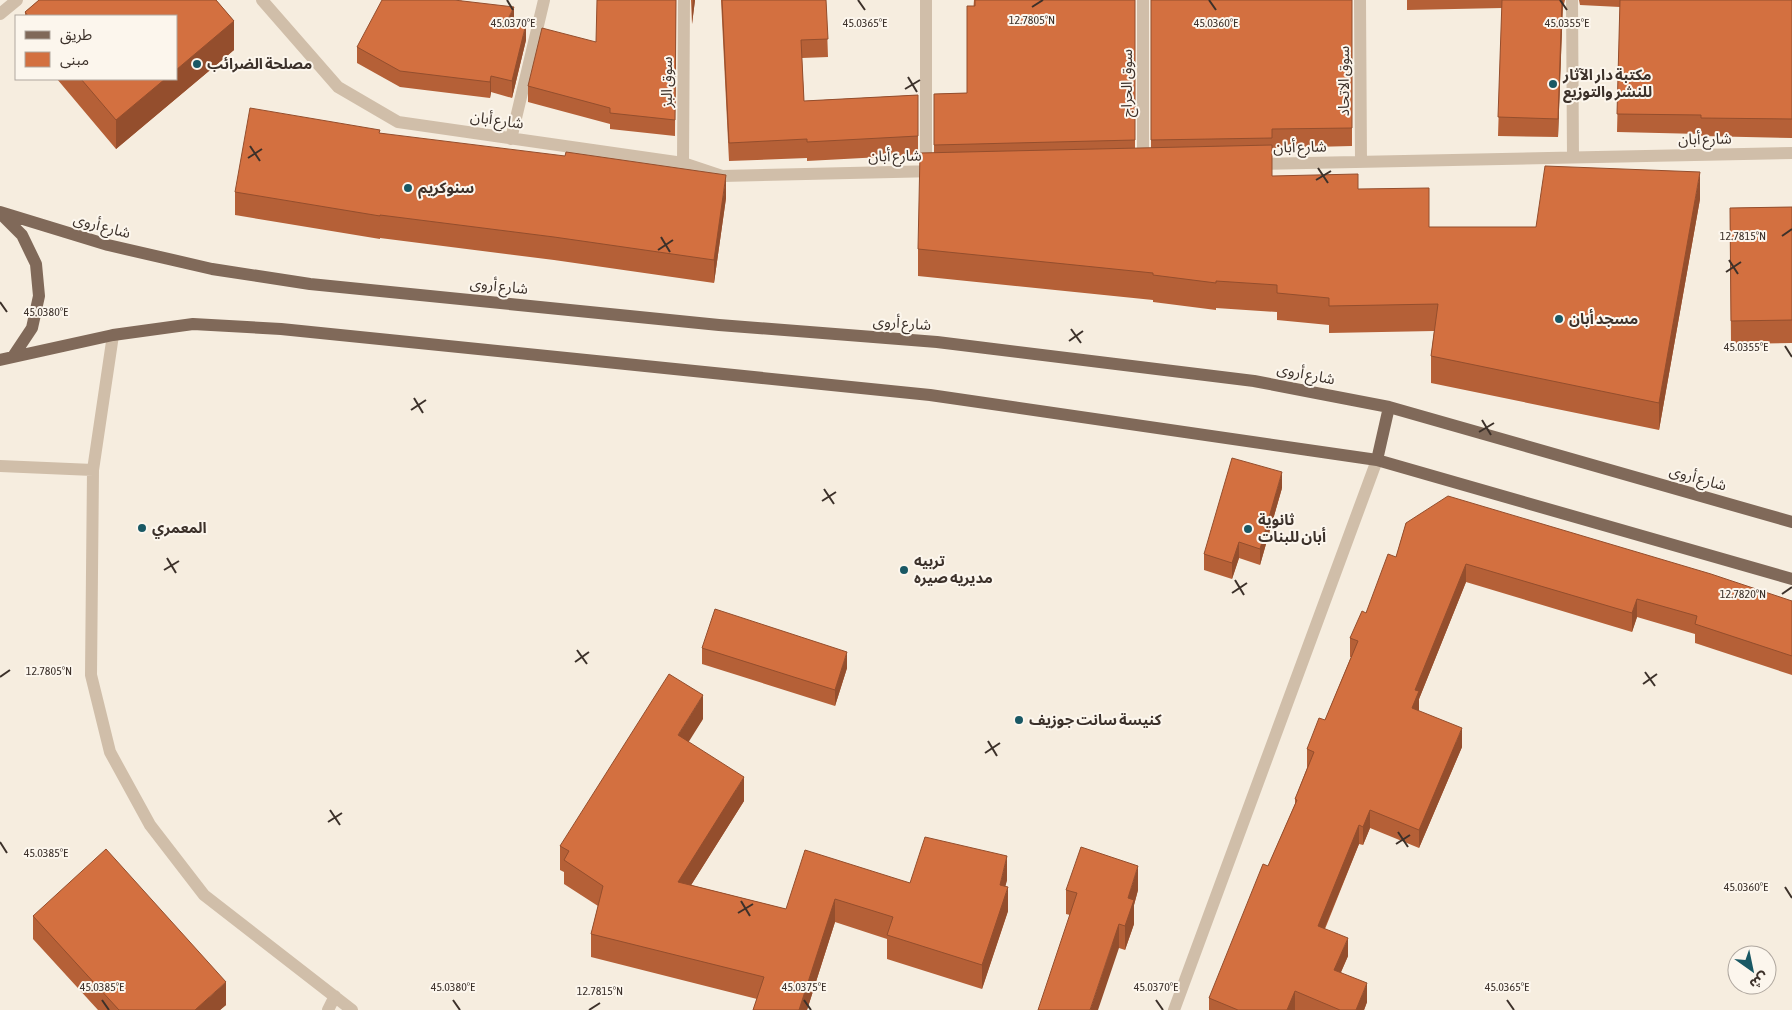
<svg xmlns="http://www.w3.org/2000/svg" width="1792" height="1010" viewBox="0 0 1792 1010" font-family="'Asap Condensed','Noto Sans Arabic',sans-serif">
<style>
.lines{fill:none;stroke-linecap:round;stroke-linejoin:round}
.minor{stroke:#d0bea9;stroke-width:12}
.tertiary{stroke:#d0bea9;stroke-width:12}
.primary{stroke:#806959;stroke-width:12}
.wall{fill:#b56037}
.shaded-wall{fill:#944e2d}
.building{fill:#d37040;stroke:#944e2d}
.ticks{fill:none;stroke:#3c312a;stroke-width:2}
.poi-dot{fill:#195864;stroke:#fcf6ed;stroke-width:2}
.labels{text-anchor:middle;stroke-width:4;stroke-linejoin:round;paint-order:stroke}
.poi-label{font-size:15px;font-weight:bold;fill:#3c312a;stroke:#fcf6ed;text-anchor:start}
.street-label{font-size:15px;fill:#3c312a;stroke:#fcf6ed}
.ticks-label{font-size:12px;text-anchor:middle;fill:#3c312a;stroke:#fcf6ed;stroke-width:4;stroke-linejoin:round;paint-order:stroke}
</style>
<rect width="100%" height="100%" fill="#f6eddf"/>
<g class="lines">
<!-- minor -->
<path class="minor" d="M262,0l76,87 60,35 285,41 39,13 215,-5
M1360,0l1,162
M1572,0l1,157
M511,139l33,-139
M683,163l1,-163
M1257,164l535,-11
M1143,165v-165
M926,169v-169
M113,335l-20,135 -2,205 19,77 40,73 54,70 148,115
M0,466l93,4
M328,1010l7,-14
M1174,1010l203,-550"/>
<!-- tertiary -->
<path class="tertiary" d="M0,14l17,-14"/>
<!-- primary -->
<path class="primary" d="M0,212l108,33 104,24 98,15 409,41 218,17 317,39 135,26 403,115
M1,214l21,21 14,29 3,32 -7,32 -18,27
M0,360l113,-25 80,-11 88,5 649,66 447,65 415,119
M1377,460l12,-53"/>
</g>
<!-- wall -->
<path class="wall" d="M39,0h177l18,21v29l-118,99 -59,-70h119v-63h-151v-4z
M462,0l-1,1 53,20 12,19 -14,58 -21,-6 -1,6 -90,-11 -43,-24v-16z
M676,0l-1,136 -65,-7v-5l-82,-22v-16z
M691,0h4l-3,24z
M721,0h105l2,57 -26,1 2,43 114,-6v60l-111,6v-3l-78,3z
M974,0h161v148h16v-148h201v146l-80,2v28l86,13 71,38h107l164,-28 -41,231 -228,-47v-27l3,-25 -105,2v-8l-52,-5v-8l-61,-4v2l-63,-8v-2l-235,-24v-27l16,-96v-59l33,-1z
M1407,0h158l-1,4h-1l-5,133 -60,-1 4,-128 -95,2z
M1579,0h213v138l-91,-2v-2l-84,-2 3,-125 -40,-2z
M380,133l346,65 -12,85 -160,-23 -174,-22v1l-145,-24v-23z
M1792,207v136l-61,1 -1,-136z
M1282,488l-22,77 -21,-7 -7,21 -28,-9v-16z
M1406,523l386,78v74l-97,-32v-9l-58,-17 -5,15 -166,-50 -47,117 -1,12 44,36 -43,101 -49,-20 -7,17 -4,-1 -34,85 23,27 -7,16 26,30 -3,8h-155v-12l59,-132 27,-62v-5l12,-31v-19l18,-29 26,-63h-1v-19l16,-25 30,-56z
M702,648l145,20 -12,38 -133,-42z
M703,719l-15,22 56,60 -53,84 95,24 124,-26 97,-3 -2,6 3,25 -26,78 -95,-30v-20l-52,-17 -28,88h-54l4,-11 -166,-42v-23l7,-28 -34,-22v-12l-4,-2v-24z
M1066,890h72l-4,15v19l-9,26 -6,-2 -49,-33 -4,-1z
M33,916l193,89 -6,5h-122l-65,-71z"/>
<!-- shaded-wall -->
<path class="shaded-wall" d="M693,0h2l-3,24v-16z
M1562,0h1l-5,137v-18z
M514,7v16l-6,-4z
M234,21v29l-118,99v-29l49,-41h11v-9z
M526,24v16l-14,58v-17z
M491,76v16l-1,6v-16z
M1700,172v27l-41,231v-27z
M726,175v23l-12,85v-23z
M1282,472v16l-22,77v-16z
M1239,542v16l-7,21v-16z
M1466,564v18l-47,117v11l-7,17v-19l3,-18z
M1637,599v18l-5,15v-19z
M847,652v16l-12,38v-16z
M703,695v24l-25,40v-24z
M1462,728v19l-43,101v-18z
M744,777v24l-66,105v-24z
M1370,810v18l-7,17v-18z
M1359,825v19l-41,100v-18z
M1007,856v24l-7,28v-23z
M1138,866v24l-4,15v19l-9,26v-24l3,-28z
M1008,887v24l-26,78v-24z
M835,899v23l-28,88h-8z
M1119,924v24l-21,62h-8z
M1348,938v18l-14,32v-18z
M226,982v23l-6,5h-25z
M1367,983v19l-3,8h-8z
M1295,991v19h-8z"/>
<!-- building -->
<path class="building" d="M39,0h177l18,21 -58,49v-54h-148l-3,-4z
M382,0h72l60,7 -6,12 18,5 -14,57 -21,-5 -1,6 -90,-11 -43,-24z
M597,0h79l-1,120 -65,-7v-5l-82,-22 14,-58 54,14z
M722,0h104l2,39 -27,1 3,61 114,-6v41l-111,6v-3l-78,4z
M975,0h160v140l-201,5v-51l33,-1v-87h8z
M1151,0h201v128l-80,1v9l-121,2z
M1502,0h60l-4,119 -60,-2z
M1620,0h172v119l-91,-1v-3l-84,-1z
M81,79h84l-49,41z
M250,108l130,22 -1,3 186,23 1,-4 160,23 -12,85 -160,-23 -174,-22v1l-145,-24z
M1272,145v31l86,-2v15l71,-1v39h107l9,-61 155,6 -41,231 -228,-47 7,-52 -109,2v-8l-52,-5v-8l-61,-4v2l-63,-8v-2l-235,-24 2,-96z
M1792,207v113l-61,1 -1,-113z
M1232,458l50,14 -22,77 -21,-7 -7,21 -28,-9z
M1448,496l263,78 81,27v55l-97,-32 2,-8 -60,-17 -5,14 -166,-49 -51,126 4,1 -7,17 50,20 -43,102 -49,-20 -7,17 -4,-2 -41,101 30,12 -14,32 33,13 -11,27h-16l-45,-19 -8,19h-49l-29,-12 54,-134 5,2 29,-66 -2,-1 19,-47 -7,-3 12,-31 6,2 33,-79 -8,-3 12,-27 4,2 22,-59 8,3 10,-34z
M715,609l132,43 -12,38 -133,-42z
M669,674l34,21 -25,40 66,42 -66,105 108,27 19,-59 105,33 15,-46 82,19 -7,29 8,2 -26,78 -95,-30 6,-18 -58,-18 -36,111h-46l11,-33 -173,-43 12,-48 -39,-26 5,-9 -9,-5z
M1081,847l57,19 -10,32 6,2 -9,26 -6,-2 -29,86h-52l39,-117 -11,-3z
M106,849l120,133 -31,28h-76l-86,-94z"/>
<!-- ticks -->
<path class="ticks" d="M507,0l6,10M858,0l7,10M1209,0l7,10M1560,0l7,10M1032,7l11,-7M908,77l9,15M905,89l15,-9M250,146l10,15M248,158l14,-9M1318,168l10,15M1316,180l15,-9M1782,236l10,-7M661,237l9,15M658,250l15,-10M1729,260l9,14M1726,272l15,-10M0,302l7,10M1071,329l10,14M1069,341l14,-10M1785,346l7,11M414,398l9,15M411,410l15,-10M1482,420l9,15M1479,432l15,-9M824,489l10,15M822,501l14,-9M167,558l9,15M164,570l15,-9M1235,580l9,15M1232,593l15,-10M1782,594l10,-7M577,650l10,14M575,662l14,-10M1645,672l10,14M0,677l10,-7M1643,684l14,-10M988,741l9,15M985,753l15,-10M330,810l10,15M328,822l14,-9M1398,832l10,15M0,842l7,11M1396,844l14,-9M1785,887l7,11M741,901l9,15M738,913l15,-9M102,1000l7,10M453,1000l7,10M804,1000l7,10M1156,1000l7,10M1507,1000l7,10M589,1010l11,-7"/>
<!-- markers -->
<g class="poi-dot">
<circle cx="197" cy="64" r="5"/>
<circle cx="1553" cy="84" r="5"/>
<circle cx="408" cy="188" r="5"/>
<circle cx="1559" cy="319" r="5"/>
<circle cx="142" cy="528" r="5"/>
<circle cx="1248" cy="529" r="5"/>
<circle cx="904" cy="570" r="5"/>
<circle cx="1019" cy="720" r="5"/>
</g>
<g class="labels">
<!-- poi labels -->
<g class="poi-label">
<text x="207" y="69">مصلحة الضرائب</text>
<text x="1563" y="80">مكتبة دار الآثار<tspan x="1563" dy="17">للنشر والتوزيع</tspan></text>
<text x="418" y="193">سنوكريم</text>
<text x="1569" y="324">مسجد أبان</text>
<text x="1258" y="525">ثانوية<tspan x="1258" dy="17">أبان للبنات</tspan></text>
<text x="152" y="533">المعمري</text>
<text x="914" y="566">تربيه<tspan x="914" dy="17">مديريه صيره</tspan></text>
<text x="1029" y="725">كنيسة سانت جوزيف</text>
</g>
<!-- street labels -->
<g class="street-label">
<text transform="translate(1344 81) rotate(-90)" y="5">سوق الاتحاد</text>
<text transform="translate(667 82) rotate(-90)" y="5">سوق البز</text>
<text transform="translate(1127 83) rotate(-90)" y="5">سوق الحراج</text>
<text transform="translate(497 120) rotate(8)" y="5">شارع أبان</text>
<text transform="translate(1705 139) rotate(-1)" y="5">شارع أبان</text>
<text transform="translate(1300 147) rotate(-1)" y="5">شارع أبان</text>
<text transform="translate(895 156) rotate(-1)" y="5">شارع أبان</text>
<text transform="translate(102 226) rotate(15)" y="5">شارع أروى</text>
<text transform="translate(499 286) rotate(6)" y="5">شارع أروى</text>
<text transform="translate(902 323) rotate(4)" y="5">شارع أروى</text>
<text transform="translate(1306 374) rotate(11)" y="5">شارع أروى</text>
<text transform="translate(1698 478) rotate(16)" y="5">شارع أروى</text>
</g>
</g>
<g class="ticks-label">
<text x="1032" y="24">12.7805°N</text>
<text x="513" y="27">45.0370°E</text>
<text x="865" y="27">45.0365°E</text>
<text x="1216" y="27">45.0360°E</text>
<text x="1567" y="27">45.0355°E</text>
<text x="1743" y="240">12.7815°N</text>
<text x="46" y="316">45.0380°E</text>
<text x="1746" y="351">45.0355°E</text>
<text x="1743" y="598">12.7820°N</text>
<text x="49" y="675">12.7805°N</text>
<text x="46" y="857">45.0385°E</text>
<text x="1746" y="891">45.0360°E</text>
<text x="102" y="991">45.0385°E</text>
<text x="453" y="991">45.0380°E</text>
<text x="804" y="991">45.0375°E</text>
<text x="1156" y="991">45.0370°E</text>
<text x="1507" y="991">45.0365°E</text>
<text x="600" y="995">12.7815°N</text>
</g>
<!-- legend -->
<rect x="15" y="15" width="162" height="65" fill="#fcf6ed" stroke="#afa79f"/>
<rect x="25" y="31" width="25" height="8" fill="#806959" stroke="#afa79f"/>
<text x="60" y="40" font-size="15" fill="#3c312a">طريق</text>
<rect x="25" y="52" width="25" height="15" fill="#d37040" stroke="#afa79f"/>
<text x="60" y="65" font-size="15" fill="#3c312a">مبنى</text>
<!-- north arrow -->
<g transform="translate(1752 970) rotate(147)"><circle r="24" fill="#fcf6ed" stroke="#afa79f"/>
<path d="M0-4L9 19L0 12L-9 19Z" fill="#195864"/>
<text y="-8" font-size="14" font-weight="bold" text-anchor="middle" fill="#3c312a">ش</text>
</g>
</svg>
